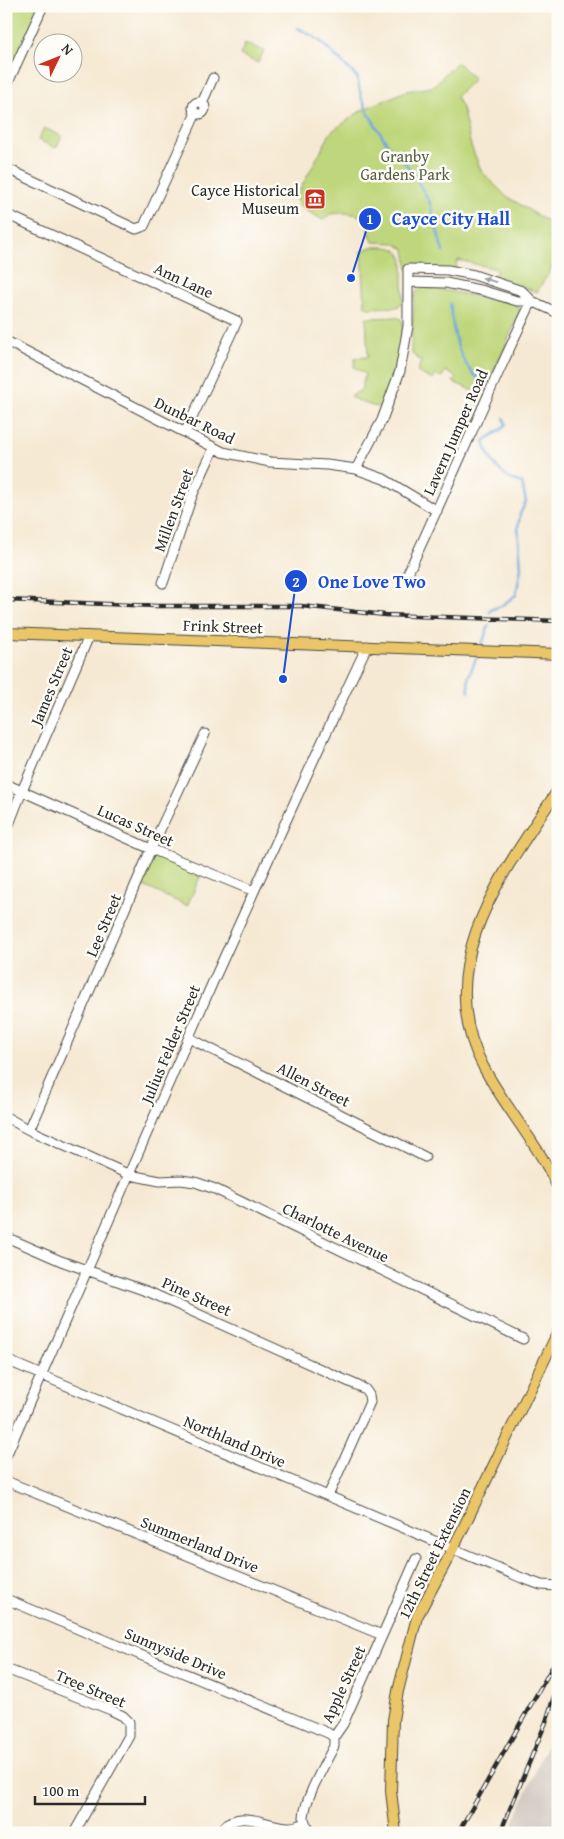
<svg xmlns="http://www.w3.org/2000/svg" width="564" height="1839" viewBox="0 0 564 1839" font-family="'Gentium Book Plus',serif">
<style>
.industrial{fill:#ccc2b9}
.green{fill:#bfd77b;stroke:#758153}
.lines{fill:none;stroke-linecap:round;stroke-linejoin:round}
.stream{stroke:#6ca5db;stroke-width:2.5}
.minor-casing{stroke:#494844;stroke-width:11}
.major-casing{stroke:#494844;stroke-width:12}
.minor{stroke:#fff;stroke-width:9}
.major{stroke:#eac669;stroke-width:10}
.rail-casing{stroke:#2b2b2b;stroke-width:4.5}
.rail{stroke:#fdfcf7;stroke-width:2.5;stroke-dasharray:8;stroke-linecap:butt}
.oneway{fill:#a0a0a0}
.labels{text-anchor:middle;stroke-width:5;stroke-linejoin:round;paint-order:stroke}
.park-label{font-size:16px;fill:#575f43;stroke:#fdfcf7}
.poi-label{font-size:16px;fill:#2b2b2b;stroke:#fdfcf7;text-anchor:end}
.street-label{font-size:16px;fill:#2b2b2b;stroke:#fdfcf7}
.leader{fill:none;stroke:#1d4ed8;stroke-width:2}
.callout-dot{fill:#1d4ed8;stroke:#fdfcf7;stroke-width:2}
.mark-label{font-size:15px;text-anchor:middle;font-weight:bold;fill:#fff}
.callout-label{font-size:18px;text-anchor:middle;font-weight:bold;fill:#1d4ed8;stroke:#fdfcf7;stroke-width:5;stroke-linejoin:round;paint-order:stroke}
</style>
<rect width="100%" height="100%" fill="#fdfcf7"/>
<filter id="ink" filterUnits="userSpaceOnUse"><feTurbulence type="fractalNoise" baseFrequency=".02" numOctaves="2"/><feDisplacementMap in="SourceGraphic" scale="10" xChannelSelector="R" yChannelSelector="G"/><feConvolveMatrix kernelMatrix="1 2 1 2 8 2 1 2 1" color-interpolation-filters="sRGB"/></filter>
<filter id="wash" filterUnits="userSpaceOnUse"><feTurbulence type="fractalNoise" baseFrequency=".0096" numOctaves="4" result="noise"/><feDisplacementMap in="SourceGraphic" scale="20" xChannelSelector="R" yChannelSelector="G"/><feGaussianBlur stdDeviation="1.12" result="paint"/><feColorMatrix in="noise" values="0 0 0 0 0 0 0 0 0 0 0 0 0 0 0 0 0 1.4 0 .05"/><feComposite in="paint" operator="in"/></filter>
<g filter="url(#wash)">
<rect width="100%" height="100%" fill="#f6e9d3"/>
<!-- industrial -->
<path class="industrial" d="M558,1719v114h-49l39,-91z"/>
<!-- green -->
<path class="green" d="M6,6h37l-37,81z
M245,43l19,8 -6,12 -18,-8z
M457,62l17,17 -18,18 6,11 9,38 11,26 24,24 52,32v30l-21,34 -43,-15 3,-8 -39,-9 -3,11 -47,-2 -3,-20 -11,-6 -21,-1 -8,-21 -7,-6 -14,-2 -14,1 -7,6 -25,-14 -2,-9 35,-65 31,-22 44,-19 26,-4z
M44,128l18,8 -6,12 -18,-8z
M370,247c14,0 29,-3 33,14v41l-6,5 -29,1 -3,-2 -3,-55z
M424,287l86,15 8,4 2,6 -32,72 -5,7 -7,1 -23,-10 3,-5 -11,-6 -3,6 -6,-2 -3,5 -16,-8 4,-11 -9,-7 -1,-5 3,-48c1,-8 2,-11 10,-14z
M396,317l5,2 2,4 -5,37 -17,47 -9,-1 -22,-9 11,-7 4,-16 -11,-7 1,-9 13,-1 -2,-39z
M154,853l47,22 -14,31 -48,-22z"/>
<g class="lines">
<!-- stream -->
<path class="stream" d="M298,28l21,12 38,37 4,19 9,20 18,29 18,19 7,9 17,30 13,49
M450,304c3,28 7,58 31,77
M490,612v-2l11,-4 15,-11 5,-27 -3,-41 2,-13 6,-12 -4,-19c-5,-2 -11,-3 -15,-6 -11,-9 -20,-22 -23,-36 7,-6 17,-9 22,-17l-2,-6
M480,649l9,-24
M469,692l-1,-14 10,-24"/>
</g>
</g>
<g filter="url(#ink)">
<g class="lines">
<!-- minor casing -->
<g class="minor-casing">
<path id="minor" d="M6,87l37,-81
M193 108a6 6 0 1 1 12 0a6 6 0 1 1-12 0Z
M202,103l11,-25
M6,168l130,61 8,-3 52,-113
M6,214l231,107 -52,112
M408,282l38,1 38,8 33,10h15
M6,341l217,111 47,10 57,3 29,4 28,10 53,32
M356,469l26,-49 18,-49 8,-45v-57l40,1 26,5 48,16 10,10 26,12
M407,575c43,-91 81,-184 125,-274
M163,583l29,-87 22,-48
M6,784l145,65 103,42
M6,832l16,-41 67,-155
M189,1038l236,119
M6,1117l23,13 101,45 30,6 21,-1 14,2 20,7 308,150
M29,1130l122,-281 54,-115
M6,1237l55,24 88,31 216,97 4,6 1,7 -42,94
M6,1360l516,218 19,7 17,1
M6,1456l206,-472 103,-227 52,-111
M6,1481l376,154
M6,1599l322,134 6,4
M6,1669l105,41 12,6 6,6v14l-55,97
M220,1833c17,-28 45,-6 69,-6 6,0 11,-2 16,-4
M314,1833c-6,-4 -10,-9 -10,-16 1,-19 21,-53 30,-71v-9l9,-13 73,-165"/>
</g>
<!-- major casing -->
<g class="major-casing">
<path id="major" d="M6,633l552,21
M558,790c-55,83 -129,176 -74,278 22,41 55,77 74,120
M396,1833l-5,-42 2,-71 5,-29 19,-74 36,-68 105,-217"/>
</g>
<!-- minor -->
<use href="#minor" class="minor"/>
<!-- major -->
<use href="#major" class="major"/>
<!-- rail casing -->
<g class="rail-casing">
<path id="rail" d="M6,600l150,6h145l84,9 173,6
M458,1833l100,-176
M500,1833l46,-111 12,-38"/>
</g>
<!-- rail -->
<use href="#rail" class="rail"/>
</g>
<!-- one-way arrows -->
<defs><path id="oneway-solid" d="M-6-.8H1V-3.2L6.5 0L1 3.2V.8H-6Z" transform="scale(1.25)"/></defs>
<use class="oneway" href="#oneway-solid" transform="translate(489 280) rotate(-163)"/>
</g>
<!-- icons -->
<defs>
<g id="museum-square" transform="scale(1.125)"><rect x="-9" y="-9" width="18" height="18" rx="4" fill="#c8321e" stroke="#fdfcf7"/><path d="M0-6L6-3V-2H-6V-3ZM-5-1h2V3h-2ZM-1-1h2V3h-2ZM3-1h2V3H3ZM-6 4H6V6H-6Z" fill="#fff"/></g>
</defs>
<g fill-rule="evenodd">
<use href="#museum-square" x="315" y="199"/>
</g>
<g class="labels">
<!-- park labels -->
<g class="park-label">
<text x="405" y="162">Granby<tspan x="405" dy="18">Gardens Park</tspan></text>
</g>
<!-- poi labels -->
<g class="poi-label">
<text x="299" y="196">Cayce Historical<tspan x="299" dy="18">Museum</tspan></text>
</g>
<!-- street labels -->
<g class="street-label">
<text transform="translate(184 280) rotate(25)" y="6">Ann Lane</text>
<text transform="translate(195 420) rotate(26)" y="6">Dunbar Road</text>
<text transform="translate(455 432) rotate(-66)" y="6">Lavern Jumper Road</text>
<text transform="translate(173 510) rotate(-70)" y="6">Millen Street</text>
<text transform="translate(223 626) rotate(2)" y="6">Frink Street</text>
<text transform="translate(51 686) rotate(-67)" y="6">James Street</text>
<text transform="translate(136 825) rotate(24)" y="6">Lucas Street</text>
<text transform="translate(103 925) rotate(-67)" y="6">Lee Street</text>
<text transform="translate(170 1044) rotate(-67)" y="6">Julius Felder Street</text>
<text transform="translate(314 1084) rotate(27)" y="6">Allen Street</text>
<text transform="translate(336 1232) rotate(26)" y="6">Charlotte Avenue</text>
<text transform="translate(197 1296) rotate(24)" y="6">Pine Street</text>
<text transform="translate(235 1441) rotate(23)" y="6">Northland Drive</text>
<text transform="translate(200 1544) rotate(22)" y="6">Summerland Drive</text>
<text transform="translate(434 1553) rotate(-64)" y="6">12th Street Extension</text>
<text transform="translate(176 1653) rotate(23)" y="6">Sunnyside Drive</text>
<text transform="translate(343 1684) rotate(-65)" y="6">Apple Street</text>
<text transform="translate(91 1688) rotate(23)" y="6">Tree Street</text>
</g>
</g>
<!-- callouts -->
<path class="leader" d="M351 278L370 219M283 679L296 581"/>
<g class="callout-dot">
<circle cx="351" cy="278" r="5"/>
<circle cx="283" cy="679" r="5"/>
<circle cx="370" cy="219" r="12"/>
<circle cx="296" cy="581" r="12"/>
</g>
<g class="mark-label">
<text x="370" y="224">1</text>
<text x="296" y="587">2</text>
</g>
<g class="callout-label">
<text x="451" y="225">Cayce City Hall</text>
<text x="372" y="588">One Love Two</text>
</g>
<!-- margin -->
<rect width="564" height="1839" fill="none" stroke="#fdfcf7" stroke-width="25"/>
<!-- north arrow -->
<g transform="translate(58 58) rotate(47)"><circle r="24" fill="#fdfcf7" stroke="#a9a8a5"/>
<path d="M0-4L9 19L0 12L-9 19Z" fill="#c8321e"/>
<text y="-8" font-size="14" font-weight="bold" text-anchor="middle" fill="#2b2b2b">N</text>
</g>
<!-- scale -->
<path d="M35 1796v8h110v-8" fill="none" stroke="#2b2b2b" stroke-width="2.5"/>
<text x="42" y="1796" font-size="15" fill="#2b2b2b" stroke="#fdfcf7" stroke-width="4" paint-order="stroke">100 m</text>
</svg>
